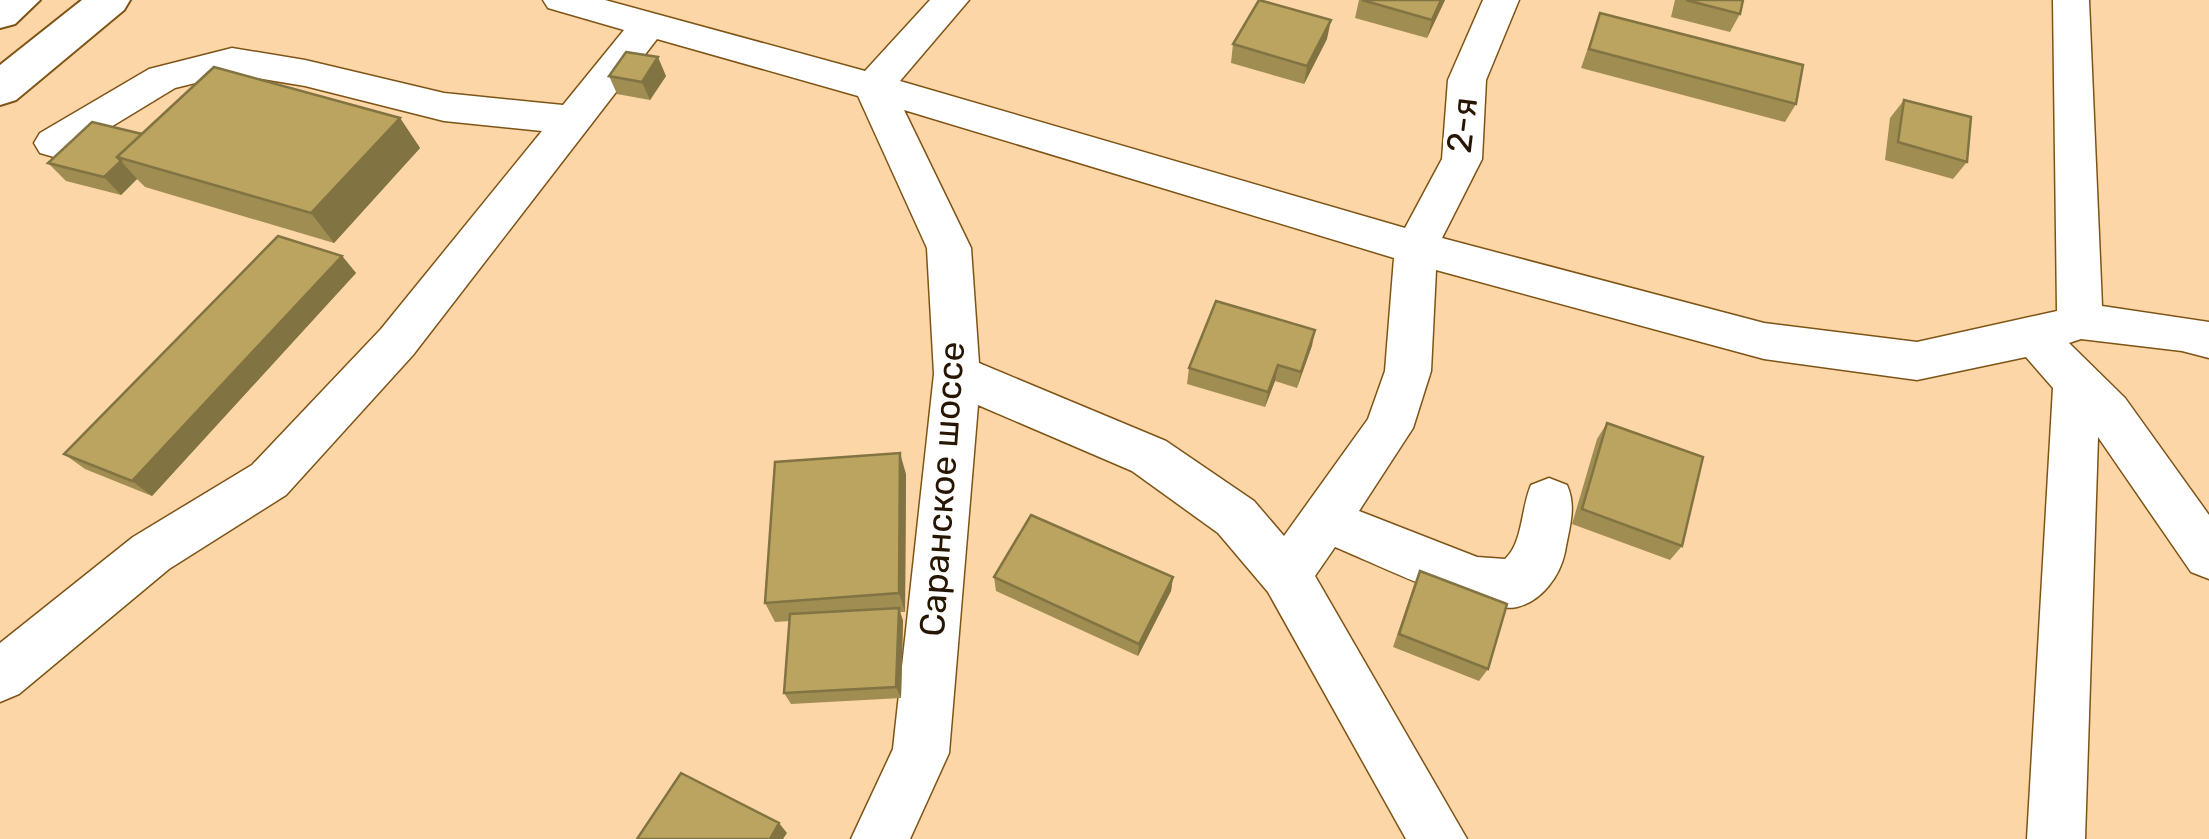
<svg xmlns="http://www.w3.org/2000/svg" width="2209" height="839" viewBox="0 0 2209 839" font-family="Rubik,sans-serif">
<style>
.lines{fill:none;stroke-linecap:round;stroke-linejoin:round}
.minor-casing{stroke:#7e5416;stroke-width:3}
.highway-casing{stroke:#7e5416;stroke-width:4}
.minor{fill:#fff;fill-rule:evenodd}
.highway{fill:#fff;fill-rule:evenodd}
.wall{fill:#a08d52}
.shaded-wall{fill:#827342}
.building{fill:#baa45f;stroke:#827342;stroke-width:2.5}
.labels{text-anchor:middle;stroke-width:8;stroke-linejoin:round;paint-order:stroke}
.street-label{font-size:35px;fill:#261500;stroke:#fefefe}
</style>
<rect width="100%" height="100%" fill="#fcd6a7"/>
<g class="lines">
<!-- minor casing -->
<g class="minor-casing">
<path id="minor" d="M543,0h62l260,71 65,-71h39l-69,81 505,147 37,-69 6,-79 35,-80h36l-33,80 -4,79 -40,79 322,85 153,19 140,-31 -4,-311h36l13,306 107,16v36l-27,-7 -101,-12 -12,4 56,55 84,117v64l-18,-7 -93,-135 -13,402h-58l26,-451 -27,-31 -109,23 -153,-21 -328,-89 -5,101 -18,57 -54,83 118,46 28,2c18,-16 16,-51 26,-74l18,-7 18,7c10,22 2,43 -2,67 -5,24 -23,49 -48,55 -40,8 -142,-44 -182,-60l-20,29 152,263h-61l-138,-247 -50,-59 -86,-62 -154,-66 -29,348 -39,86h-59l42,-90 41,-375 -7,-126 -69,-152 -201,-57 -244,316 -127,140 -117,74 -150,125 -19,8v-59l133,-106 119,-72 129,-136 161,-198 -98,-10 -139,-35 -73,-12 -57,14 -107,65 -14,4 -14,-4 -6,-10 6,-10 109,-64 83,-21 73,12 139,33 119,12 61,-75 -76,-22zM904,110l490,148 -9,113 -17,48 -84,117 -30,-35 -88,-60 -187,-78 -8,-115z"/>
</g>
<!-- highway casing -->
<g class="highway-casing">
<path id="highway" d="M0,0h40l-25,24 -15,4z
M82,0h48l-6,10 -108,90 -16,5v-40z"/>
</g>
<!-- minor -->
<use href="#minor" class="minor"/>
<!-- highway -->
<use href="#highway" class="highway"/>
</g>
<!-- wall -->
<path class="wall" d="M1359,0h86l-18,38 -72,-20z
M1675,0h68l-3,14 -10,18 -59,-15z
M1600,13l196,91 -11,18 -204,-54z
M1327,39l-23,45 -73,-21 2,-19z
M609,76h57l-16,24 -33,-6z
M1904,100l63,62 -14,17 -68,-19 5,-42z
M400,118l20,30 -86,95 -189,-56 -8,-8 -16,16 -55,-14 -18,-18 94,-29z
M342,256l14,17 -204,223 -67,-27 -21,-15z
M1315,330l-18,58 -22,-7 -10,26 -78,-23 2,-16z
M1607,423l75,123 -12,14 -98,-36 25,-85z
M906,474l-1,138h-5l3,9 -2,77 -110,6 -7,-11 6,-72 -15,1 -10,-19z
M1420,571l68,98 -9,12 -86,-34 21,-62z
M994,577h179l-2,14 -33,65 -142,-65z"/>
<!-- shaded-wall -->
<path class="shaded-wall" d="M1441,0h4l-18,38 5,-18z
M1331,20l-4,19 -23,45 3,-18z
M658,57l8,19 -16,24 -8,-18z
M400,118l20,30 -86,95 -23,-30z
M121,161l16,18 -16,16 -17,-18z
M342,256l14,17 -204,223 -20,-15z
M1315,330l-3,16 -15,42 4,-16z
M1278,365l-3,16 -10,26 3,-15z
M900,453l6,21 -1,138 -6,-19z
M1173,577l-2,14 -33,65 1,-12z
M899,608l4,13 -2,77 -5,-11z
M779,823l8,10 -4,6h-13z"/>
<!-- building -->
<path class="building" d="M1259,0l72,20 -24,46 -74,-22z
M1362,0h79l-9,20z
M1686,0h57l-3,14z
M1600,13l203,52 -7,39 -207,-55z
M626,52l32,5 -16,25 -33,-6z
M214,67l186,51 -89,95 -194,-56z
M1904,100l67,17 -4,45 -69,-20z
M92,122l50,12 -25,23 4,4 -17,16 -56,-14z
M278,236l64,20 -210,225 -68,-27z
M1216,301l99,29 -14,42 -23,-7 -10,27 -79,-24z
M1607,423l96,34 -21,89 -100,-37z
M900,453l-1,140 -134,10 10,-141z
M1031,515l142,62 -34,67 -145,-67z
M1420,571l87,33 -19,65 -89,-35z
M899,608l-3,79 -112,6 6,-79z
M681,773l98,50 -9,16h-133z"/>
<g class="labels">
<!-- street labels -->
<g class="street-label">
<text transform="translate(1462 125) rotate(-83)" y="12">2-я</text>
<text transform="translate(942 489) rotate(-86)" y="12">Саранское шоссе</text>
</g>
</g>
</svg>
